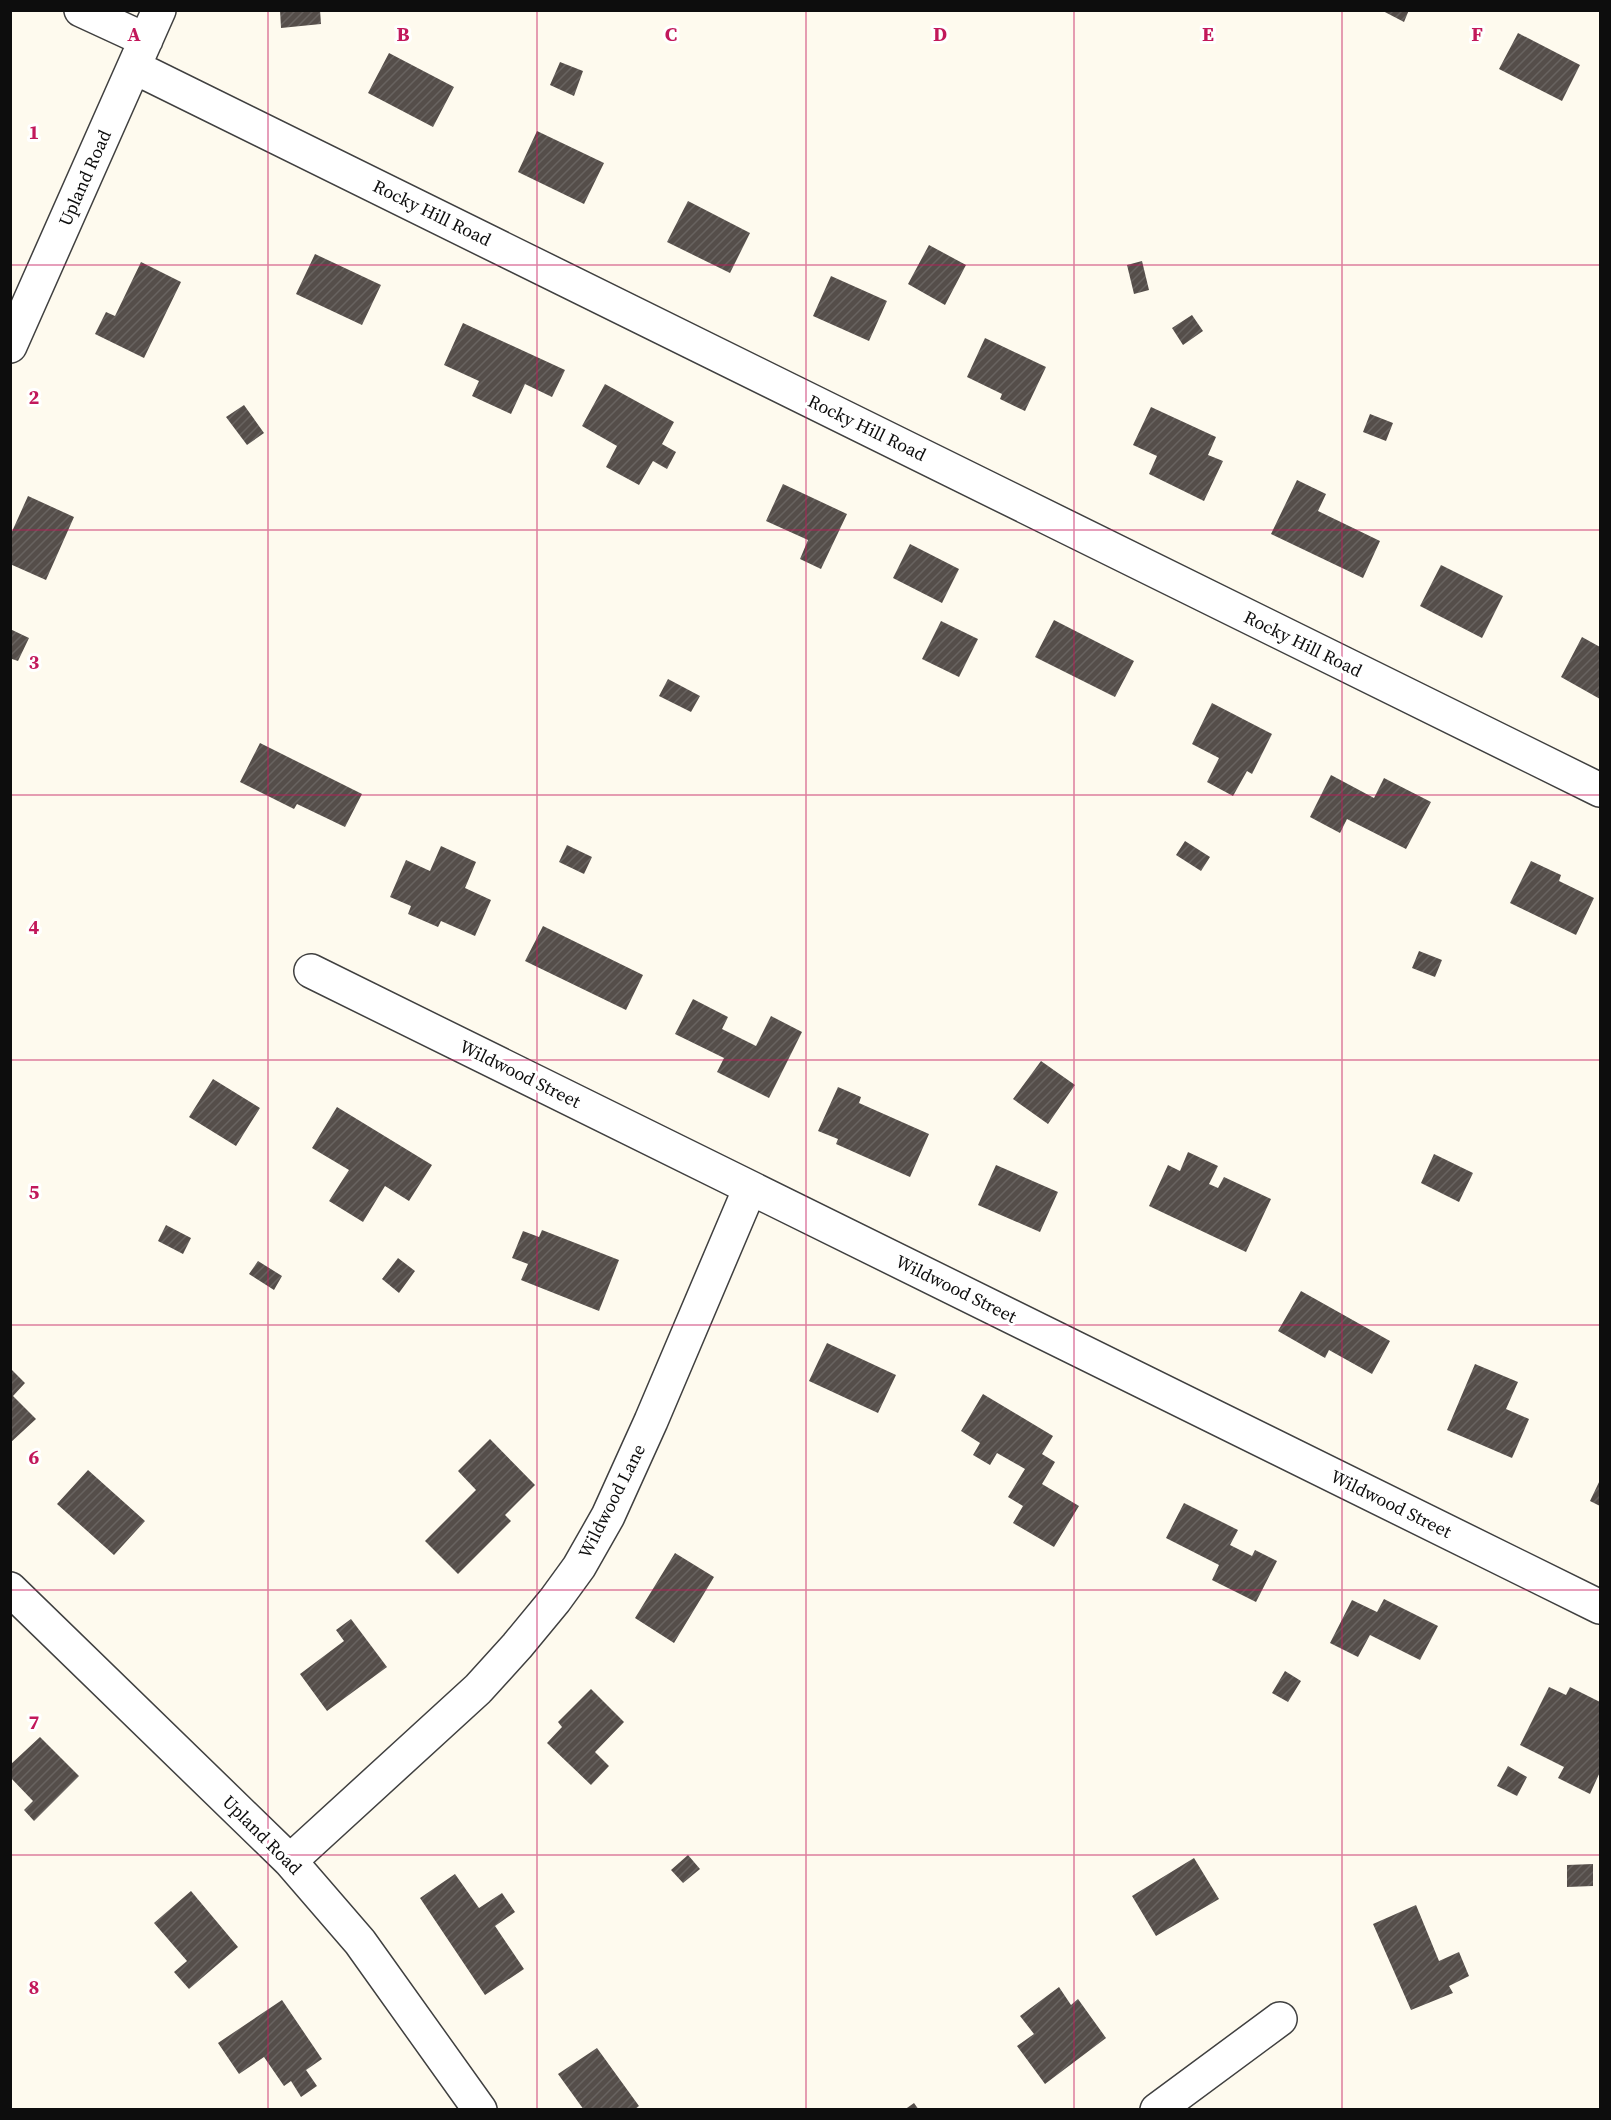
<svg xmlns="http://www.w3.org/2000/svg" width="1611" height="2120" viewBox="0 0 1611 2120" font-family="'Source Serif 4',serif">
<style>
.building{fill:url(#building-hatch)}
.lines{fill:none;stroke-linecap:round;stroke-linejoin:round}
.minor-casing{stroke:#404040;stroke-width:36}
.minor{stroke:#fff;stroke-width:33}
.grid{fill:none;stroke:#c2185b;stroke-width:1.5;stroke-opacity:0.55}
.labels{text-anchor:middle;stroke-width:6;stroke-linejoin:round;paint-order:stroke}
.street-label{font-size:18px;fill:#0d0d0d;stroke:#fff}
.grid-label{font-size:20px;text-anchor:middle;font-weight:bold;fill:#c2185b;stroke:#fff;stroke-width:6;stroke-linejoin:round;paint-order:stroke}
</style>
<defs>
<pattern id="building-hatch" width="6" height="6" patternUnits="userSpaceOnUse" patternTransform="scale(1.5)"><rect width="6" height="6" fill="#554e4a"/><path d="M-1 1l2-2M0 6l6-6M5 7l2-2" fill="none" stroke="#686360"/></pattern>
</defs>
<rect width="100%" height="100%" fill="#fefaee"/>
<!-- building -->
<path class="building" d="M280,10h40l1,14 -40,4z
M1381,10h28l-5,12z
M1518,33l62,32 -18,36 -63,-32z
M389,53l65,34 -21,40 -65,-34z
M560,62l23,9 -9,25 -24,-11z
M537,131l67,32 -20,41 -66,-32z
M688,201l62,32 -20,40 -63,-31z
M929,245l37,20 -21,40 -37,-21z
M315,254l66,31 -19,40 -66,-31z
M1142,261l7,29 -15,4 -7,-29z
M141,262l40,20 -37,76 -49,-24 11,-22 9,4z
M831,276l56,25 -18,40 -56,-25z
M1192,315l11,16 -20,14 -11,-17z
M463,323l102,47 -13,27 -27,-13 -14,30 -39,-18 7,-15 -35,-16z
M985,338l61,29 -21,44 -25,-12 2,-5 -35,-17z
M605,384l69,38 -12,22 14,8 -9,17 -14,-8 -14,24 -33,-18 11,-21 -35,-20z
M244,405l20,28 -17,12 -21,-28z
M1151,407l65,30 -8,18 15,6 -19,40 -55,-27 8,-18 -24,-11z
M1370,414l23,9 -7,18 -23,-9z
M1297,480l29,14 -8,17 62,30 -17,37 -92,-44z
M783,484l64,30 -26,55 -21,-10 8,-19 -42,-19z
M28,496l46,21 -28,63 -36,-16v-28z
M910,544l49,25 -17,34 -49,-25z
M1441,565l62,31 -21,42 -62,-32z
M1054,620l80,41 -19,36 -80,-40z
M941,621l37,18 -19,38 -37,-18z
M10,629l19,9 -11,23 -6,-2 -2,4z
M1582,637l18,10v52l-39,-22z
M668,679l32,17 -9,16 -32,-16z
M1212,703l60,31 -20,40 -5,-3 -14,25 -26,-14 12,-24 -27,-14z
M260,743l102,51 -17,33 -48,-23 -3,5 -54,-27z
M1331,775l43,23 10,-20 47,24 -25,47 -59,-30 -7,14 -30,-16z
M1185,841l25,16 -9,14 -25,-16z
M567,845l25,12 -8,17 -25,-12z
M441,846l35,16 -11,26 26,12 -16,36 -34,-15 -3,6 -30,-13 3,-8 -21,-9 16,-37 24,11z
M1531,861l30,14 -2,6 35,17 -18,37 -66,-32z
M543,926l100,49 -17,35 -101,-49z
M1419,951l23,9 -7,17 -23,-9z
M693,999l35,18 -6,12 34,17 15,-30 31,16 -33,66 -52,-26 7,-14 -49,-24z
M1041,1061l34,24 -27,39 -35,-25z
M213,1079l47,29 -24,38 -47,-29z
M838,1087l23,10 -2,6 70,31 -19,43 -74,-33 2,-5 -20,-8z
M337,1107l95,58 -23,36 -24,-15 -22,36 -34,-21 20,-31 -37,-22z
M1188,1152l30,14 -9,18 9,4 6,-11 47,22 -25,53 -97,-46 19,-41 12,6z
M1434,1154l39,19 -14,29 -38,-19z
M996,1165l62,27 -18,40 -62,-27z
M166,1225l25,13 -8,16 -25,-13z
M542,1230l77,30 -20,51 -78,-31 7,-16 -16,-6 11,-27 16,6z
M398,1258l17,13 -16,22 -17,-14z
M258,1261l24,15 -8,14 -25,-16z
M1301,1291l89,50 -18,33 -43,-24 -4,8 -47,-27z
M827,1343l69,32 -18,38 -69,-32z
M1475,1364l43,18 -12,27 23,10 -17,39 -65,-28z
M10,1368l15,15 -12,13 23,23 -26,24z
M983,1394l70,42 -11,18 13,8 -13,22 37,22 -25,41 -41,-24 10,-17 -15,-9 17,-28 -28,-16 -7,12 -17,-10 7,-12 -19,-12z
M490,1439l45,46 -30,30 6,6 -53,53 -33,-33 51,-51 -18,-19z
M88,1470l57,51 -31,34 -57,-51z
M1600,1480v26l-10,-5z
M1184,1503l54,27 -8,15 22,11 3,-6 22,11 -21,41 -44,-22 7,-15 -53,-27z
M675,1553l39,24 -40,66 -39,-25z
M1384,1599l54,27 -18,34 -50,-25 -12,22 -28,-14 22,-43 25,12z
M351,1619l36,48 -60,44 -27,-37 44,-33 -8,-11z
M1285,1671l16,10 -13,21 -16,-9z
M1549,1687l17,8 4,-8 30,15v70l-10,22 -32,-16 6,-11 -44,-22z
M591,1689l33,33 -29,30 14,14 -18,19 -44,-42 15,-16 -4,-5z
M40,1737l39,39 -45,45 -10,-11 9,-9 -23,-24v-12z
M1508,1766l19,11 -10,19 -20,-10z
M688,1855l12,14 -17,14 -12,-13z
M1194,1858l25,41 -63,37 -24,-40z
M1593,1864v22l-26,1v-22z
M455,1874l24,34 23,-15 13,19 -20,14 29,43 -39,26 -65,-97z
M191,1891l47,56 -49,42 -15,-17 13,-11 -33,-38z
M1416,1905l23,56 20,-9 10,24 -20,10 4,7 -42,17 -38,-86z
M1059,1987l12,18 7,-6 28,39 -61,46 -28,-38 17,-12 -14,-18z
M282,2000l40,59 -16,11 11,16 -16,11 -10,-16 -7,5 -20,-29 -25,17 -21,-31z
M597,2048l42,58 -5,4h-50l-26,-36z
M914,2103l5,7h-15z"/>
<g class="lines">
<!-- minor casing -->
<g class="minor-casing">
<path id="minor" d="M81,10l65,30
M134,67l1466,723
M10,346l149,-336
M311,971l1289,636
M10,1589l280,272 70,81 120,168
M290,1861l188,-172 39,-43 38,-46 24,-33 29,-51 43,-95 99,-233
M1157,2110l123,-91"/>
</g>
<!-- minor -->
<use href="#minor" class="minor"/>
</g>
<!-- grid -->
<path class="grid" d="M268,10v2100M537,10v2100M806,10v2100M1074,10v2100M1342,10v2100M10,265h1590M10,530h1590M10,795h1590M10,1060h1590M10,1325h1590M10,1590h1590M10,1855h1590"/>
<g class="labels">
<!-- street labels -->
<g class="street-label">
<text transform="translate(85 178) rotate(-66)" y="6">Upland Road</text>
<text transform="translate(432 213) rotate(26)" y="6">Rocky Hill Road</text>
<text transform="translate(867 428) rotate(26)" y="6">Rocky Hill Road</text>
<text transform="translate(1303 644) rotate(26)" y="6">Rocky Hill Road</text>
<text transform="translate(520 1074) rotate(26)" y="6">Wildwood Street</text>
<text transform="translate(956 1289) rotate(26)" y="6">Wildwood Street</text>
<text transform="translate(612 1501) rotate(-63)" y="6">Wildwood Lane</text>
<text transform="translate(1391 1504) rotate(26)" y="6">Wildwood Street</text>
<text transform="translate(262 1835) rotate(45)" y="6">Upland Road</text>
</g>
</g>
<g class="grid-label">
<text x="134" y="41">A</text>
<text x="403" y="41">B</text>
<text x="671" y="41">C</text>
<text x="940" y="41">D</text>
<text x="1208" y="41">E</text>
<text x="1477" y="41">F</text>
<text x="34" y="139">1</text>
<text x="34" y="404">2</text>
<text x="34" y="669">3</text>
<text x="34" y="934">4</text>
<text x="34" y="1199">5</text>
<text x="34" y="1464">6</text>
<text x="34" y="1729">7</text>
<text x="34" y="1994">8</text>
</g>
<!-- border -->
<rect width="1611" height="2120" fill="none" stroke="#0d0d0d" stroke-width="24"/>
</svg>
